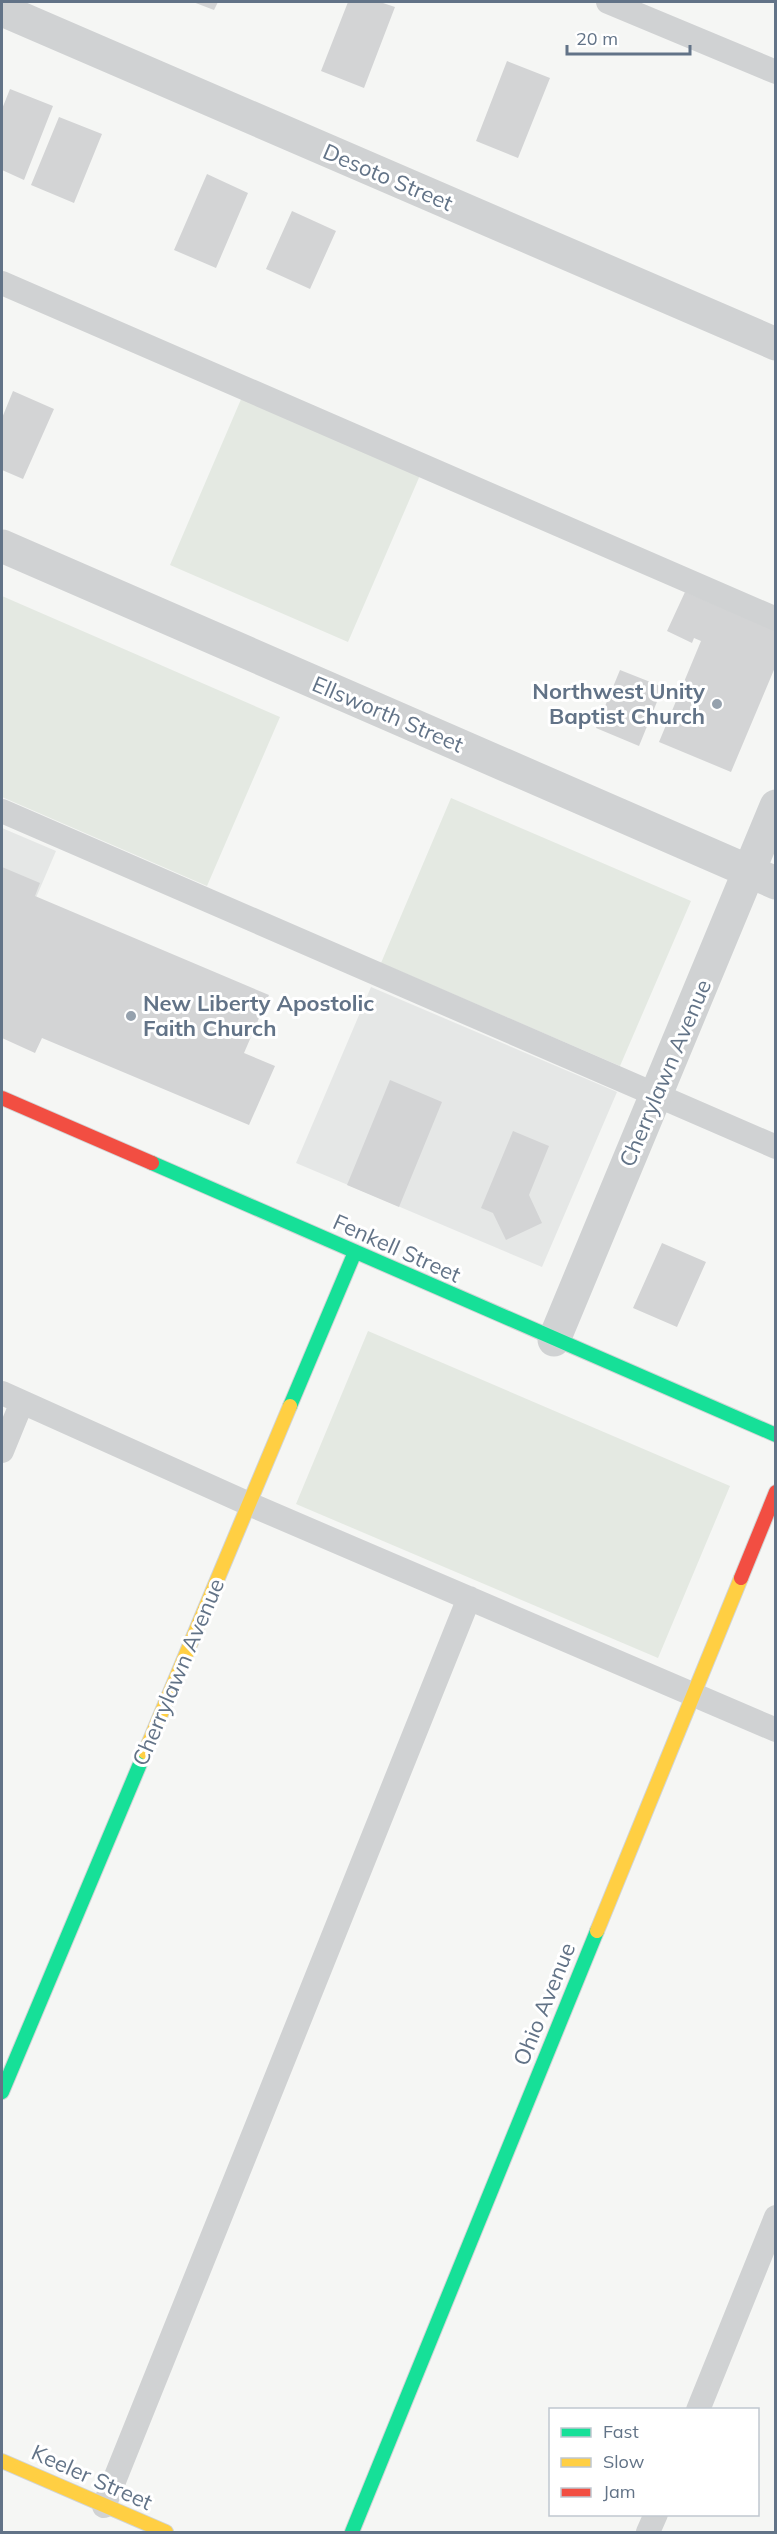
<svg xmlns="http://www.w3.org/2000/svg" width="777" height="2534" viewBox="0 0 777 2534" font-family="Mulish,sans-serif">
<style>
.built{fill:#e5e7e6}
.green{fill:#e4e9e2}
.building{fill:#d3d4d5}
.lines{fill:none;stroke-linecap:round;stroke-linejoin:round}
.fast-casing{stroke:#d1d4d5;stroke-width:16}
.slow-casing{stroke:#d1d4d5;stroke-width:16}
.jam-casing{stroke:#d1d4d5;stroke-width:16}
.lane{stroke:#d0d2d3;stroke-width:24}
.street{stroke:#d0d2d3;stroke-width:33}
.fast{stroke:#16e098;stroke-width:14}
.slow{stroke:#ffcf43;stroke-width:14}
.jam{stroke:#f24e42;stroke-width:14}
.poi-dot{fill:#95a1ad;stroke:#fff;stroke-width:2}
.labels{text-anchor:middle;stroke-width:6;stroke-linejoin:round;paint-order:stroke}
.street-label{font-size:22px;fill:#627387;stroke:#fff}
.poi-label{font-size:22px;font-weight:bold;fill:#627387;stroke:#fff;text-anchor:end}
</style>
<rect width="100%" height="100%" fill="#f5f6f4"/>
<!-- built -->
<path class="built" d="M2,828l54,23 -54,126z
M371,987l246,105 -75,175 -246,-104z"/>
<!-- green -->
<path class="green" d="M242,397l179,76 -73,169 -178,-77z
M2,596l278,121 -73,169 -205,-89z
M451,798l240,103 -71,165 -239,-103z
M368,1331l362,155 -72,172 -362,-154z"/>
<!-- building -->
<path class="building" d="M193,2h25l-4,8z
M348,2h32l15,5 -31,81 -43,-17z
M507,61l43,17 -32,80 -42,-17z
M10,89l43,17 -29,74 -22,-10v-61z
M59,117l43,17 -28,69 -43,-18z
M207,174l41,19 -32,75 -42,-18z
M292,211l44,20 -26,58 -44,-20z
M13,391l41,18 -31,70 -21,-9v-52z
M685,592l91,39v34l-45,107 -72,-30 42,-101 -7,-3 -2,5 -25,-12z
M620,670l43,17 -24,59 -43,-18z
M2,867l38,16 -5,13 234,99 -25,58 31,13 -26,59 -207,-87 -7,15 -33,-15z
M390,1080l52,22 -43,105 -52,-22z
M513,1131l36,15 -20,49 13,28 -36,17 -13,-27 -12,-5z
M662,1243l44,19 -29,65 -44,-19z"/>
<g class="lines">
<!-- fast casing -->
<g class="fast-casing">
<path id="fast" d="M152,1163l624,272
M290,1406l65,-154
M2,2092l143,-340
M352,2532l245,-601"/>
</g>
<!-- slow casing -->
<g class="slow-casing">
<path id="slow" d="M145,1752l145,-346
M597,1931l144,-353
M2,2461l164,71"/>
</g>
<!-- jam casing -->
<g class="jam-casing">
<path id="jam" d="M2,1098l150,65
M741,1578l35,-86"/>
</g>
<!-- lane -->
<path class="lane" d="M608,2l168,70
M2,283l774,336
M2,811l774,336
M2,1393l247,111 527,226
M2,1451l20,-49
M698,2410l78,-193
M104,2506l365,-908
M648,2532l8,-18"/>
<!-- street -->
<path class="street" d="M2,10l774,334
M2,546l774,337
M554,1340l222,-534"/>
<!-- fast -->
<use href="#fast" class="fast"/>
<!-- slow -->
<use href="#slow" class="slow"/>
<!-- jam -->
<use href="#jam" class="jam"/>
</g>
<!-- markers -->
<g class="poi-dot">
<circle cx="717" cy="704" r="6"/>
<circle cx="131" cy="1016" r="6"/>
</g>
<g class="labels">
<!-- street labels -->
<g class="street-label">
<text transform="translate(388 177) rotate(23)" y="8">Desoto Street</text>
<text transform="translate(388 714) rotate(23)" y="8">Ellsworth Street</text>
<text transform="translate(665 1073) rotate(-67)" y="8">Cherrylawn Avenue</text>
<text transform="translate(397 1248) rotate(24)" y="8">Fenkell Street</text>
<text transform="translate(178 1672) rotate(-67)" y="8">Cherrylawn Avenue</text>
<text transform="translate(544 2004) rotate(-68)" y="8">Ohio Avenue</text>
<text transform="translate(92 2477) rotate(24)" y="8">Keeler Street</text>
</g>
<!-- poi labels -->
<g class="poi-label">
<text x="705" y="699">Northwest Unity<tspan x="705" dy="25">Baptist Church</tspan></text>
<text x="143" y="1011" text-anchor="start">New Liberty Apostolic<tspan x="143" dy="25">Faith Church</tspan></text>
</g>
</g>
<!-- border -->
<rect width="777" height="2534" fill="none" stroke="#627387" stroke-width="6"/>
<!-- legend -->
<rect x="549" y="2408" width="210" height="108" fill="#ffffff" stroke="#c0c7cf" stroke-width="1.5"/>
<rect x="561" y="2428" width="30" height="9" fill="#16e098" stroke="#c0c7cf" stroke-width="1.5"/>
<text x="603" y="2438" font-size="18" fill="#627387">Fast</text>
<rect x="561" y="2458" width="30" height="9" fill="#ffcf43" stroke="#c0c7cf" stroke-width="1.5"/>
<text x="603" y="2468" font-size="18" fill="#627387">Slow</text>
<rect x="561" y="2488" width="30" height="9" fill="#f24e42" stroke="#c0c7cf" stroke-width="1.5"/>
<text x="603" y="2498" font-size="18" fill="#627387">Jam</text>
<!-- scale -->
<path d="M567 45v9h123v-9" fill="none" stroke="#627387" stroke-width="3"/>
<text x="576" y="45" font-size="18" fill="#627387" stroke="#ffffff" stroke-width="4.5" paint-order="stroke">20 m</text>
</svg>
